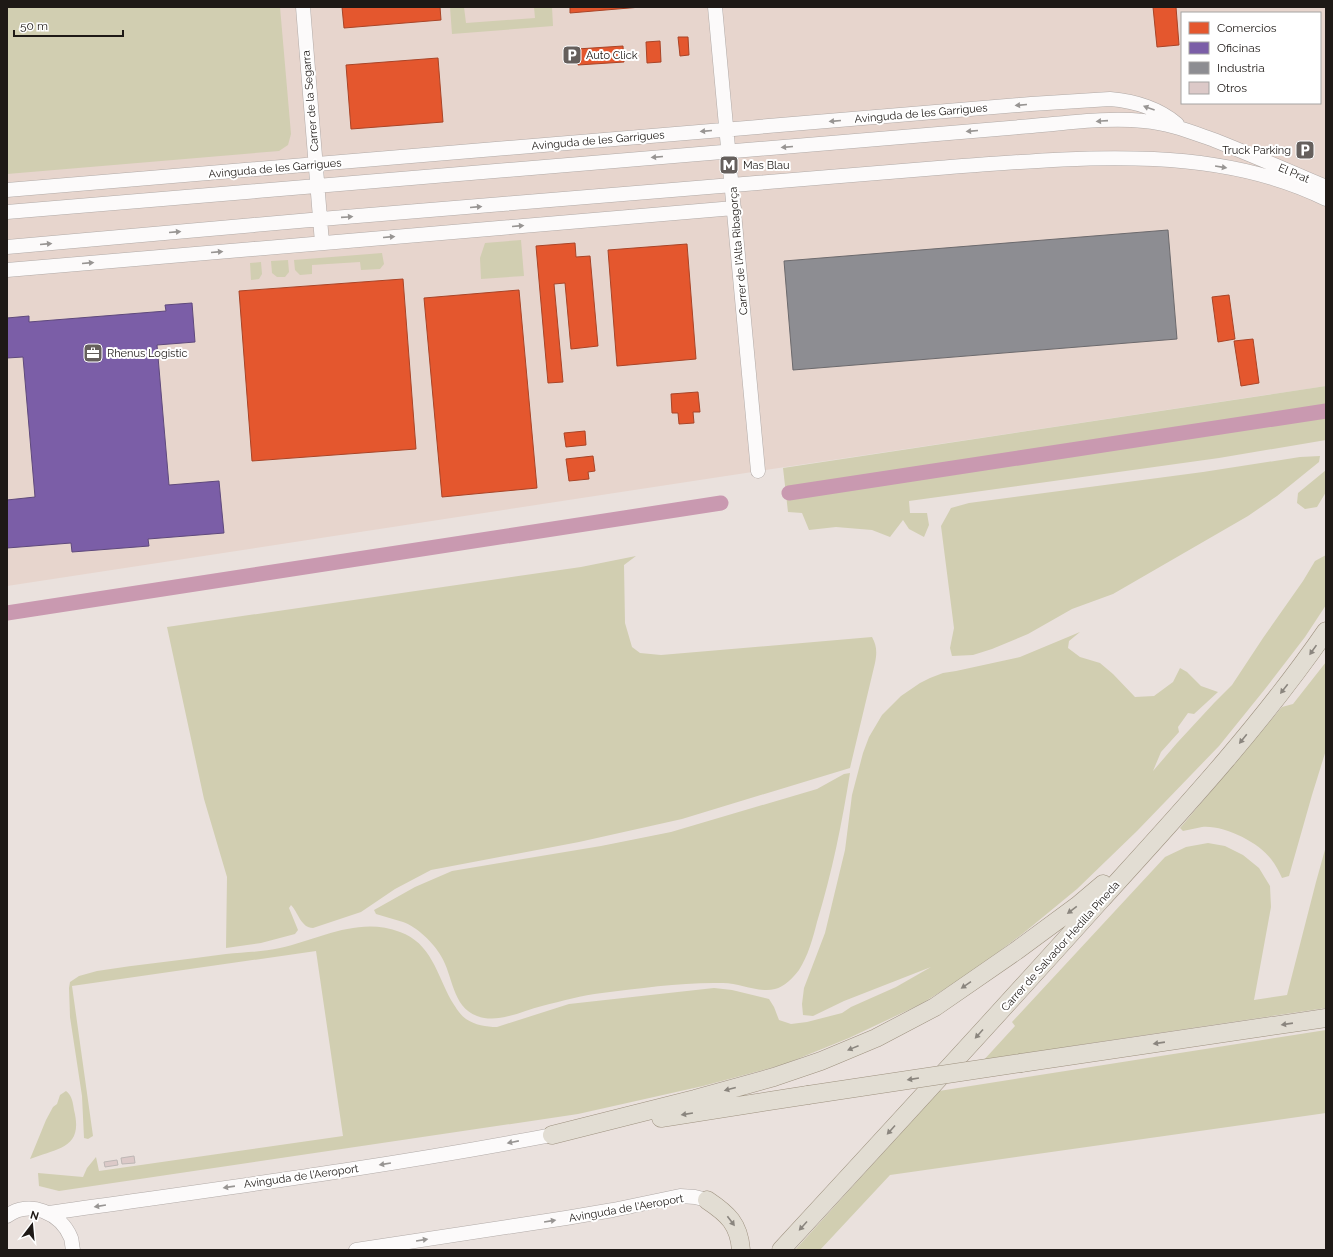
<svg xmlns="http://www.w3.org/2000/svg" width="1333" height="1257" viewBox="0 0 1333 1257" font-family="Raleway,sans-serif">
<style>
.built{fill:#e7d5cd;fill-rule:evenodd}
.green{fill:#d1ceb1}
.shops{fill:#e4572e;stroke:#a94427}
.offices{fill:#7b5ea7;stroke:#5f497c}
.industry{fill:#8d8d92;stroke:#6c6a6d}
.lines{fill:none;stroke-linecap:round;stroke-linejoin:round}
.canal{stroke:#c999b0;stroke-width:15}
.building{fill:#dcc9c8;stroke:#beb7b5}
.minor-casing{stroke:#b1aaa7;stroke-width:15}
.major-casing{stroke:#9d917f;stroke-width:19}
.minor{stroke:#fcfafa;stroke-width:14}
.major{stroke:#e2ddd3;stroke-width:18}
.major-bridge-casing{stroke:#9d917f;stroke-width:19;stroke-linecap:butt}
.major-bridge{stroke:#e2ddd3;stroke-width:18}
.oneway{fill:#989593}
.oneway2{fill:#8a857e}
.labels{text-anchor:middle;stroke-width:4;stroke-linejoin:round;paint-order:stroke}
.poi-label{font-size:11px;fill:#1e1916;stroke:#fff;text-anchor:start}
.street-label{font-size:11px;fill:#1e1916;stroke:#fff}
</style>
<rect width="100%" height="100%" fill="#eae1dd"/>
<!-- built -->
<path class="built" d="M7,7h1319v379l-600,90 -719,110zM1182,13h138v90h-138z"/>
<!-- green -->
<path class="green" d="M7,7h273l11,127 -3,11 -9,6 -272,23z
M450,7h14l2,16 69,-5 -1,-11h18l1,19 -101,8z
M521,240l3,36 -43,3 -1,-21 5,-15z
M382,253l2,11 -4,5 -19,1 -1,-8 -48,3v9l-12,1 -5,-5 -1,-10z
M288,260l1,12 -4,5h-8l-5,-4 -1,-12z
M261,262l1,12 -3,5 -8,1 -1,-17z
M1326,386v54l-107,18 -310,43 1,12h17l2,12 -5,12 -15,-8 -6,-9 -13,17 -18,-7 -36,-3 -27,3 -7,-17 -14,-1 -5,-44z
M1320,456l-1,6 -42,34 -29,20 -135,78 -41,15 -44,25 -36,15 -19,6 -21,1 -2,-8 4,-20 -13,-102 10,-18 18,-5 234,-31 97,-15z
M1326,470v22l-9,15 -12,2 -8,-6 1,-10z
M1326,555v50l-21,32 -40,52 -46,57 -82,85 -60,58 -51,42 -51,39 -54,34 -72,34 -64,26 -82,22 -125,28 -519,77 -20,-5 -1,-13 45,4 4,-9 9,-11 3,14 244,-35 -27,-185 -244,35 21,150 -5,3 -4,-1 -2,-42 -12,-79 -1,-29 1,-6 9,-6 18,-5c43,-7 86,-11 129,-17 18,-2 37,-2 54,-6 40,-9 79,-32 120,-16 31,11 37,42 51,68 4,6 8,14 15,19 9,6 20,8 31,8l72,-23 145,-16 18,2 37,9 5,8 5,13 12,4 16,-2 35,-9 9,-6 45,-20 35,-20 -87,34 -31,15 -10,-1 -1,-11 2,-16 21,-55 20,-83 7,-55 11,-42 6,-16 13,-22 19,-19 19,-13 10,-5 13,-5 13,-2 64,-14 60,-25 -11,9 -1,7 12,9 20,6 13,11 22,23 19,-1 19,-14 7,-14 7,4 14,14 17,6 -24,22 -6,-1 -10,14 1,5 -18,20 -8,19 24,-28 37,-40 18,-18 31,-47 40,-57 12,-20z
M636,556l-12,9 1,58 7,24 8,6 21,2 211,-18c5,9 5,16 3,26l-25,105 -168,51 -103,23 -148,28 -36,19 -34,23 -48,16c-12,0 -15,-16 -22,-23l-2,3 9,22 -3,4 -34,9 -35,5 1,-71 -23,-78 -37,-172 414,-60z
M1326,662v88l-14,45 -23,81 -7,2c-3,-6 -6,-13 -11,-19 -13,-17 -47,-34 -69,-32 -6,1 -13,3 -19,4l-3,-3 102,-121 11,-3z
M850,773c-8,50 -18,100 -33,149 -4,16 -9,34 -18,48 -6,8 -15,17 -24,19 -17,4 -35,-6 -52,-6 -40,-1 -81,5 -121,10 -20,2 -40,8 -60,13 -20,5 -44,18 -65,10 -25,-9 -24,-41 -36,-60 -8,-14 -24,-29 -38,-34 -9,-3 -18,-5 -27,-8l-2,-4 41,-23 37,-16 149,-25 70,-14 146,-43 27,-15z
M1208,843l17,3 18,9 16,13 11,18 1,21 -17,93 33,-5 29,-113 10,-36v162l-241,36 -103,18 33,-36 -3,-4 153,-165 21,-10z
M1326,1030v83l-436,62 -70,75h-25l144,-159z
M66,1091c6,4 7,12 8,19 10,39 -17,38 -44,49l16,-39 7,-13 4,-3 3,-9z"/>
<!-- shops -->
<path class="shops" d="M342,7h98l1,13 -97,8z
M570,7h71l-71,6z
M1153,7h23l3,38 -22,2z
M678,37h10l1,18 -9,1z
M660,41l1,21 -14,1 -1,-21z
M623,46l1,16 -46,3 -1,-16z
M438,58l5,64 -92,7 -5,-64z
M575,243l1,14 14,-1 8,90 -27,3 -6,-66 -11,1 9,98 -15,1 -12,-137z
M687,244l9,115 -79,7 -9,-116z
M403,279l13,170 -164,12 -13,-170z
M519,290l18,198 -95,9 -18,-199z
M1229,295l6,44 -17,3 -6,-45z
M1253,339l6,44 -18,3 -7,-45z
M698,392l2,20h-7l1,11 -15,1 -1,-11h-6l-1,-19z
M585,431l1,14 -20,2 -2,-14z
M593,456l2,15 -7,1 1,7 -20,2 -3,-22z"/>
<!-- offices -->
<path class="offices" d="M192,303l3,39 -38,3 12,140 50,-4 5,52 -76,6 1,7 -77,6 -1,-9 -64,5v-48l28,-3 -12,-140 -16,1v-40l22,-2v6l137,-11 -1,-6z"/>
<!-- industry -->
<path class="industry" d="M1168,230l9,109 -384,31 -9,-109z"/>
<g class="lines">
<!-- canal -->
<path class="canal" d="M789,493l537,-82
M7,613l714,-110"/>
</g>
<!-- building -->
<path class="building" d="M134,1156l1,7 -13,1 -1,-6z
M117,1160l1,5 -13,2 -1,-5z"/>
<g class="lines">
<!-- minor casing -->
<g class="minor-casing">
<path id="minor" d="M303,7l19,236
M715,7l43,464
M7,190l1024,-86 79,-5c24,2 48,9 67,25
M7,212l1025,-86c36,-3 76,-9 112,-5 25,2 47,11 70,19 38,15 75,31 112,47
M7,247c109,-10 217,-19 326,-29 113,-10 226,-18 339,-28 89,-8 178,-15 266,-22 126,-9 271,-27 388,31
M7,270l727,-62
M49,1213c168,-24 336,-46 503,-78
M7,1216c22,-17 54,-3 64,22 1,3 1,8 2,12
M356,1250l210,-32 47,-8 67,-14 15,1 12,3"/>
</g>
<!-- major casing -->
<g class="major-casing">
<path id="major" d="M1021,1063l305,-45
M661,1118l147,-23
M552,1135l143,-36 79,-22 47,-16 55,-23 59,-31 81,-56 61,-45 26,-22
M707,1200c21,14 32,24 34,50
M781,1250c107,-116 214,-232 319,-349 79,-87 159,-173 226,-270"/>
</g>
<!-- minor -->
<use href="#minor" class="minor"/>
<!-- major -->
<use href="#major" class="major"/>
<!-- major-bridge casing -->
<g class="major-bridge-casing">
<path id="major-bridge" d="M808,1095l213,-32"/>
</g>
<!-- major-bridge -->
<use href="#major-bridge" class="major-bridge"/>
</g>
<!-- one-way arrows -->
<defs><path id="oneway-solid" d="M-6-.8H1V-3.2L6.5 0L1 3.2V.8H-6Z"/></defs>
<g class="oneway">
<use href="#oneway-solid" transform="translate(1021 105) rotate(175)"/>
<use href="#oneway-solid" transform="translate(1149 108) rotate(-160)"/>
<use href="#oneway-solid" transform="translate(835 121) rotate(175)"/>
<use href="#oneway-solid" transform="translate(1102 121) rotate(176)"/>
<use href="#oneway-solid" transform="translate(706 131) rotate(175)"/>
<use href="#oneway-solid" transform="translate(972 131) rotate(175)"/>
<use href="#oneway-solid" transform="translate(787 147) rotate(175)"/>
<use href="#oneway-solid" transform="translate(657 157) rotate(175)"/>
<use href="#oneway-solid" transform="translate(1221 167) rotate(9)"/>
<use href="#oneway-solid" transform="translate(476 207) rotate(-5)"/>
<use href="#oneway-solid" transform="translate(347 217) rotate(-4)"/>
<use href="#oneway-solid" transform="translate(518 226) rotate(-5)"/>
<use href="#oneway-solid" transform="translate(175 232) rotate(-5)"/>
<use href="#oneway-solid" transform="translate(389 237) rotate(-5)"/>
<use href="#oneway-solid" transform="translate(46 244) rotate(-5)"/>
<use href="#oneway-solid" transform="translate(217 252) rotate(-5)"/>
<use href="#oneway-solid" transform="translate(88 263) rotate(-5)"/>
<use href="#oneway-solid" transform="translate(513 1142) rotate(169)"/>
<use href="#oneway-solid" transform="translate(385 1164) rotate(171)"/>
<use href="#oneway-solid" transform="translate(229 1187) rotate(172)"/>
<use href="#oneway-solid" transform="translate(100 1206) rotate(171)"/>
<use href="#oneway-solid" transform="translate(550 1221) rotate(-9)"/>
<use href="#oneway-solid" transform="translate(422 1240) rotate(-9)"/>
</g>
<g class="oneway2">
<use href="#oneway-solid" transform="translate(1313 650) rotate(125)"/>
<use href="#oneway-solid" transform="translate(1284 689) rotate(128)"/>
<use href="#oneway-solid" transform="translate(1243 739) rotate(129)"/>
<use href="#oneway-solid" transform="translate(1072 910) rotate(143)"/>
<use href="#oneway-solid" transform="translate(966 985) rotate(146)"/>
<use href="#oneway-solid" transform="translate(1287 1024) rotate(172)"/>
<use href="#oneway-solid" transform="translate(979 1034) rotate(132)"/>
<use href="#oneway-solid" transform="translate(1159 1043) rotate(172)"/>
<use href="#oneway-solid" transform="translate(853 1048) rotate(158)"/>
<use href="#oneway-solid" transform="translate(913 1079) rotate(171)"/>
<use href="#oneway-solid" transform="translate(730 1089) rotate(165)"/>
<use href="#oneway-solid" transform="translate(687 1114) rotate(171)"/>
<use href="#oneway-solid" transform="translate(891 1130) rotate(132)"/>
<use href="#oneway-solid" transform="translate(731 1221) rotate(53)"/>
<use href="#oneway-solid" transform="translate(803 1226) rotate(132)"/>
</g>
<!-- icons -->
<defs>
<g id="parking-square" transform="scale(1)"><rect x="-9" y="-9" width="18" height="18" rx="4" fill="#655f5c" stroke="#fff"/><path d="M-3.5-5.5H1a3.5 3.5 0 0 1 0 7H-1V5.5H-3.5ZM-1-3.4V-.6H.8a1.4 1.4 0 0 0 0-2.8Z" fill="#fff"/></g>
<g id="metro-square" transform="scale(1)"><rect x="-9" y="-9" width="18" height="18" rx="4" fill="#655f5c" stroke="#fff"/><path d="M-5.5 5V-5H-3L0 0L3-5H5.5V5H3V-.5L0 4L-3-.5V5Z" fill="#fff"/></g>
<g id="office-square" transform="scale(1)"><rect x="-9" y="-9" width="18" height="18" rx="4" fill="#655f5c" stroke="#fff"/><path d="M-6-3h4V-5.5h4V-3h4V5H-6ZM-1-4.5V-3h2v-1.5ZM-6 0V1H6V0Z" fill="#fff"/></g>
</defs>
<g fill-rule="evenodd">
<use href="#parking-square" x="572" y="55"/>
<use href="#parking-square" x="1305" y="150"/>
<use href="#metro-square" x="729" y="165"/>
<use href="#office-square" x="93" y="353"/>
</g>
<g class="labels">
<!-- poi labels -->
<g class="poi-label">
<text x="586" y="59">Auto Click</text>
<text x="1291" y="154" text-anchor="end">Truck Parking</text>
<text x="743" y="169">Mas Blau</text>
<text x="107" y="357">Rhenus Logistic</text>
</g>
<!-- street labels -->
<g class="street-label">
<text transform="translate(310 101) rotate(-95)" y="4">Carrer de la Segarra</text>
<text transform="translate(921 113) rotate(-5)" y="4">Avinguda de les Garrigues</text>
<text transform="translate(598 140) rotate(-5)" y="4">Avinguda de les Garrigues</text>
<text transform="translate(275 168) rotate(-5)" y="4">Avinguda de les Garrigues</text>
<text transform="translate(1294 173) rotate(23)" y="4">El Prat</text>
<text transform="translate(738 251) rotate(-95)" y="4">Carrer de l'Alta Ribagorça</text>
<text transform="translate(1060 946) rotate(-48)" y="4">Carrer de Salvador Hedilla Pineda</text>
<text transform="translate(301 1176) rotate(-8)" y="4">Avinguda de l'Aeroport</text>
<text transform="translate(626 1208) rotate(-10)" y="4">Avinguda de l'Aeroport</text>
</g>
</g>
<!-- border -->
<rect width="1333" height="1257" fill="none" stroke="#1e1916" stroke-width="16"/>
<!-- legend -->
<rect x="1181" y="12" width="140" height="92" fill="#ffffff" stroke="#a5a3a2"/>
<rect x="1189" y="22" width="20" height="12" fill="#e4572e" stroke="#a5a3a2"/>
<text x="1217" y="32" font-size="12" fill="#1e1916">Comercios</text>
<rect x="1189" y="42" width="20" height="12" fill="#7b5ea7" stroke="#a5a3a2"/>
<text x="1217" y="52" font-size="12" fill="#1e1916">Oficinas</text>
<rect x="1189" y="62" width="20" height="12" fill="#8d8d92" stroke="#a5a3a2"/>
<text x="1217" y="72" font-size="12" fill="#1e1916">Industria</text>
<rect x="1189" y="82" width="20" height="12" fill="#dcc9c8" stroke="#a5a3a2"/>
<text x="1217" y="92" font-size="12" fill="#1e1916">Otros</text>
<!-- north arrow -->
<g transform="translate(32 1225) rotate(16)" stroke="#ffffff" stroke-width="3" paint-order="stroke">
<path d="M0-3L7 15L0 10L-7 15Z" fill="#1e1916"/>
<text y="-6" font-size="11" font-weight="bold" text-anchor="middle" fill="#1e1916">N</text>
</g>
<!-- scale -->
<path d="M14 30v6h109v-6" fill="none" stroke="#1e1916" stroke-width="2"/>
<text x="20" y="30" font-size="12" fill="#1e1916" stroke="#ffffff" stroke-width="3" paint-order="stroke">50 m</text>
</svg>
